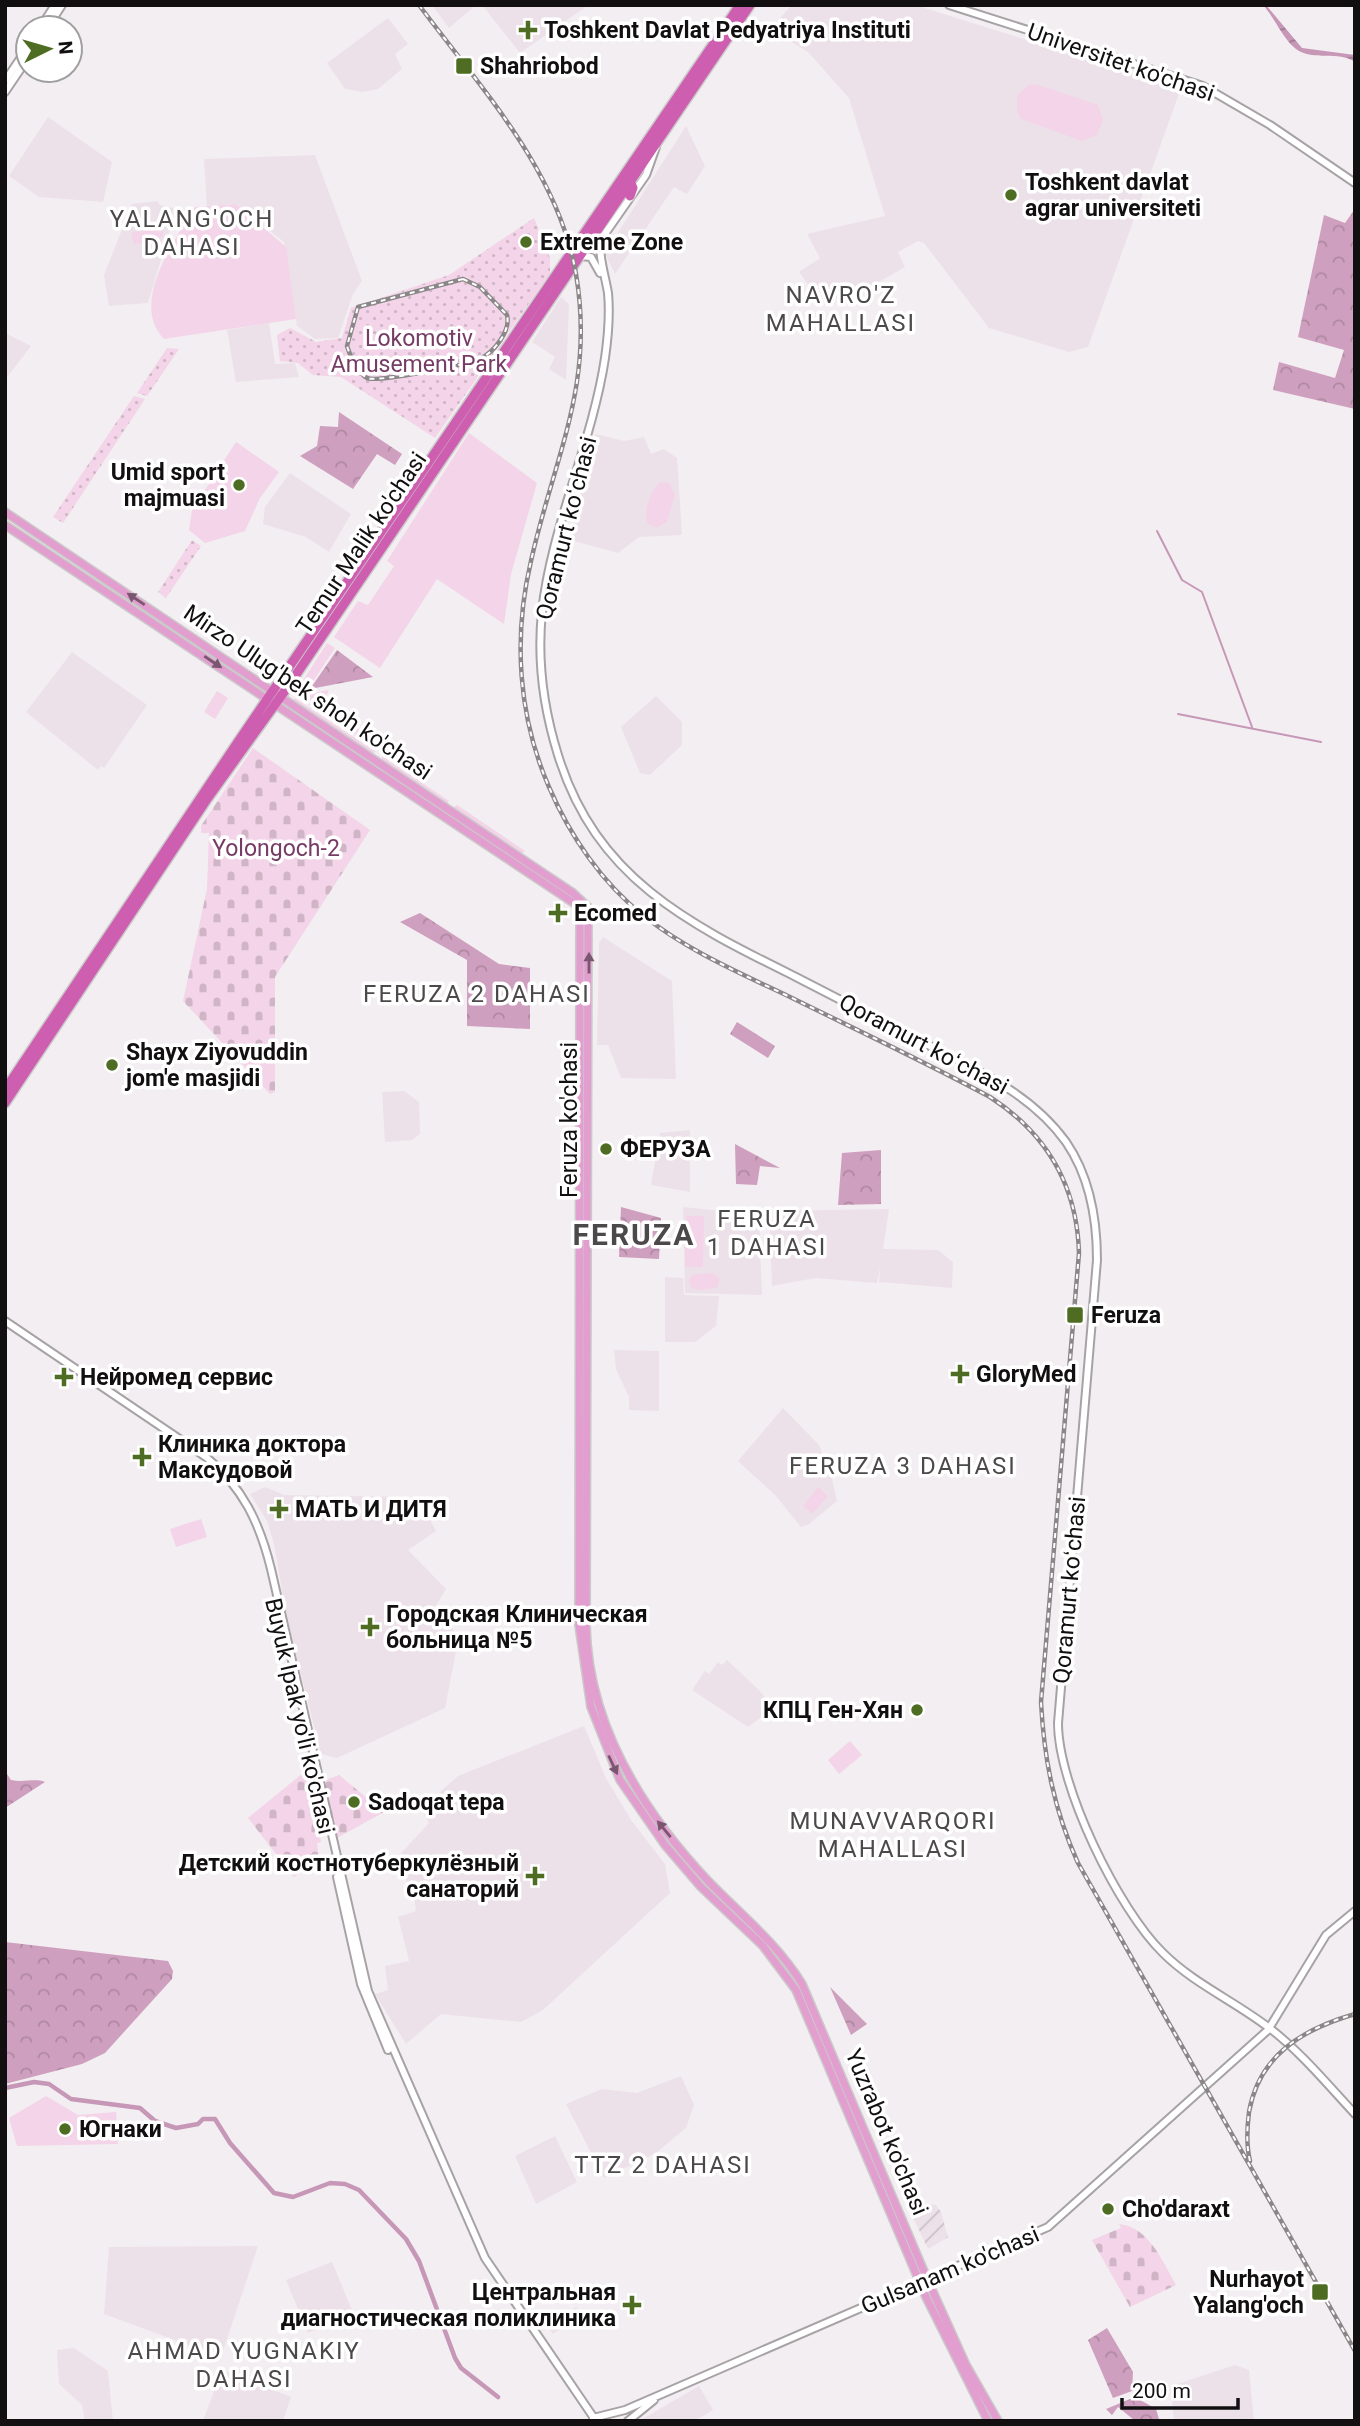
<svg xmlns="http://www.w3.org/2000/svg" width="1360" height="2426" viewBox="0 0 1360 2426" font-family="Roboto,sans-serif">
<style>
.built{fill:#ede1e9}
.industrial{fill:url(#industrial-furrows)}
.grass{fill:#f3d4e8}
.forest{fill:url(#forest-crowns)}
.cemetery{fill:url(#cemetery-stones)}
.park{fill:url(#park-dots)}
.water{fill:url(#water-waves)}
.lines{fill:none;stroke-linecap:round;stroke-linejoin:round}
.stream{stroke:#c697b6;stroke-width:2}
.canal{stroke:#c697b6;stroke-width:4.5}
.secondary-casing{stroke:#a7a2a5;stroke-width:10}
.primary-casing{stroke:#cbcaca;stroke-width:10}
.highway-casing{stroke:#cbcaca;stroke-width:12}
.secondary{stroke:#fff;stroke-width:6}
.primary{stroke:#e29ecf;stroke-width:7}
.highway{stroke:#ce5eaf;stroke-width:9}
.rail-casing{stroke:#8b8789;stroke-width:4.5}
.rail{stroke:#fff;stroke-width:2;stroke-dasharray:5;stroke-linecap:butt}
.oneway{fill:#7a5670}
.poi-dot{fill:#4e6d23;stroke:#fff;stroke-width:2.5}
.labels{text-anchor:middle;stroke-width:7;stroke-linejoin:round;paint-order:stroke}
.poi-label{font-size:23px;font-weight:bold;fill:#110f10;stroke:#fff;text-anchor:start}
.street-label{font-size:23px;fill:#110f10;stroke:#fff}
.park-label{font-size:23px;fill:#763c65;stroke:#fff}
.neighbourhood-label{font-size:24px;letter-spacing:2px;fill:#4c494b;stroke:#fff}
.district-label{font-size:30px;font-weight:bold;letter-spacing:2px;fill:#4c494b;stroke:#fff}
</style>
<defs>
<pattern id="industrial-furrows" width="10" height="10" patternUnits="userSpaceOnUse" patternTransform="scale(1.75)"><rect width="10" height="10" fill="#ede1e9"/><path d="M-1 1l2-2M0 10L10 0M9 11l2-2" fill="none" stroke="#cac0c7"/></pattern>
<pattern id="forest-crowns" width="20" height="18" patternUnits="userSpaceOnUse" patternTransform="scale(1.75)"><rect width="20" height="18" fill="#ce9fbe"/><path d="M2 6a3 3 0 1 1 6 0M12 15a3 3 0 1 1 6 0" fill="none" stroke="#b088a2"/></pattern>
<pattern id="cemetery-stones" width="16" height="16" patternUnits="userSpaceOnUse" patternTransform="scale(1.75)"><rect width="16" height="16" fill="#f3d4e8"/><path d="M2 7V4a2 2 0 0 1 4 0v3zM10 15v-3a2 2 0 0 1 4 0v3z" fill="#cfb5c6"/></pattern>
<pattern id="park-dots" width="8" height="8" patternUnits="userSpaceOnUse" patternTransform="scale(1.75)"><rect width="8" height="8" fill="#f3d4e8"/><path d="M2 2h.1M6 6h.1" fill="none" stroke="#cfb5c6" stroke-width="1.8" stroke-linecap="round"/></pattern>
<pattern id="water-waves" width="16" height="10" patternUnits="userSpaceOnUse" patternTransform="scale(1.75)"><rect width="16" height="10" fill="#c697b6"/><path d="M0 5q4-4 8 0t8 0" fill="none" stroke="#9f7a93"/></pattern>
</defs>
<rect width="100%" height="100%" fill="#f3eef1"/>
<!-- built -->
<path class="built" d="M432,5h44l-27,23z
M482,5h104l1,1 -67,47z
M792,5h123l266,83 -93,259 -19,5 -80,-24 -65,-85 -6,-2 -20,11 7,15 -64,37 -4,-6 -13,7 -25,-33 21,-14 -13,-24 78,-18 -36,-118 -41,-46 -38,-23z
M388,18l20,26 -13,10 7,15 -24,20 -15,3 -18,-3 -18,-26z
M48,117l64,45 -9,40 -64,-5 -30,-21z
M686,126l19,40 -18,28 -13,-7 -59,87 -10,-21z
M315,155l47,126 -9,13 -15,44 -23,1 -18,-13 -13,-84 -48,-38 -29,2 -3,-47z
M157,201l3,4 13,3 -1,15 -24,80 -39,3 -5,-31 28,-71z
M561,297l8,7 -3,76 -17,-11 6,-12 -23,-15z
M269,323l6,41 20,-1 4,14 -63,5 -9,-52z
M5,333l26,13 -26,34z
M596,434l28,7 20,-4 7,17 13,-5 13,9 5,77 -43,2 -21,16 -48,-13z
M290,473l61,41 -22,38 -23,-15 -43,-13 2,-17z
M72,652l75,53 -43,63 -3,-2 -3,4 -72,-58z
M656,696l26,26v23l-32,30 -10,-2 -19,-46z
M603,937l69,44 4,98 -55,-1 -13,-33h-11l2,-102z
M404,1091l15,11 1,32 -8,6 -27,2 -3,-50z
M690,1130v62l-39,-7 9,-52z
M683,1207l76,8 3,80 -77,-2z
M889,1209l-6,40 55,1 15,12 -1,26 -73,-6 1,-14 -3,15 -62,-5 -43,8 -3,-75z
M665,1277l18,1 1,17 35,1 -3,30 -21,16h-30z
M614,1350l45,1v60l-30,-1v-13l-13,-28z
M783,1408l36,37 12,30 6,26 -28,23 -8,3 -25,-31 -38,-35z
M265,1487l19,8 128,2 14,15 10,19 -28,19 38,39 -12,20 25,27 -14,72 -108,50 -16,-4 -34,-135 -13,-75 -7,-23 -17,-27z
M727,1660l31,29 16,19 -26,19 -56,-37 13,-19 4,3 9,-12 4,3z
M584,1726l22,52 25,42 34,44 5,29 -127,117 -22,12 -80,-8 -35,30 -31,-50 13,-4 -3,-24 24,-5 -11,-44 18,-6 -3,-22 -21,-26 37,-40 -8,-14 37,-33z
M681,2076l13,29 -8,23 -30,25 -52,25 -38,-74 36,-15 35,4z
M555,2136l22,46 -41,22 -21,-48z
M258,2246l-37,111 -117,-43 5,-67z
M332,2262l22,53 -46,18 -22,-53z
M576,2307l6,7 -29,20 -5,-7z
M74,2348l34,23 5,50h-28l-3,-16 -23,-21 -2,-34z
M1235,2365l14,5 5,51h-80l-2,-20 5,-17z
M222,2370l69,27 -8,24h-80z
M699,2386l14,24 -19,11h-55z"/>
<!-- industrial -->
<path class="industrial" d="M924,2203l12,2 5,7 7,25 -20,12 -19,-40z"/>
<!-- grass -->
<path class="grass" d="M1036,84l62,21 5,15 -6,15 -15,6 -61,-22 -4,-7v-16l11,-11z
M236,204l50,43 10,72 -132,20c-35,-36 11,-99 31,-132z
M162,222l1,15 -8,1v4l-22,2 -1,-12 22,-2v-7z
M469,433l68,50 -26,91 -7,50 -67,-45 -57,89 -46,-31 24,-36 10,4 26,-39 -7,-5z
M236,442l43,30 -19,26 -15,33 -40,12 -16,-13 3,-20z
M661,482l8,1 6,11 -8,28 -11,6 -8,-4c-5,-12 2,-35 13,-42z
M327,643l8,5 -27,41 -11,1z
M329,690l-7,15 59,39 -3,6 -82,-54z
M217,691l11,7 -13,21 -11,-7z
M295,698l81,54 -5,2 -78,-52z
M382,756l67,45 -3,4 -64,-43z
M457,805l68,46 -4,3 -69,-46z
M686,1216h18l-1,51h-18z
M713,1273l7,6 -3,9 -20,2 -6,-3 -2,-6 3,-6z
M818,1487l10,9 -16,18 -9,-8z
M201,1519l6,18 -31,10 -6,-18z
M850,1741l12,14 -23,19 -11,-14z
M46,2096l32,19 38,-3 2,32 -101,2 -8,-28z"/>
<!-- forest -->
<path class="forest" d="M1355,209v200l-82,-19 6,-28 56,16 9,-28 -46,-13 26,-122 21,8z
M339,412l63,42 -7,11 -18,-11 -24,35 -53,-33 17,-10 3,-20 18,1z
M337,650l36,27 -63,12z
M420,913l79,51 31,4v61l-63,-3v-66l-67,-38z
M737,1022l38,24 -7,12 -38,-24z
M735,1144l45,24 -20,-2 -3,19 -21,-1z
M881,1150v54l-43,1 4,-52z
M621,1207l40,11 -2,41 -40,-2z
M7,1774l4,6c12,3 24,-2 34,2l-40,26z
M5,1942l163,19 5,10 -1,8 -67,74 -23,11 -77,20z
M830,1987l37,37 -16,11z
M1107,2328l26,44 -1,19 -19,7 -25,-58z
M1135,2397l21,12 3,10 -25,1 -16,-13 -6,8 -6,-6z"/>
<!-- cemetery -->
<path class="cemetery" d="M253,748l117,82 -95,147v115l-5,2 -87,-93 24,-112 2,-56h-8v-7z
M303,1773l4,7 14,62 -4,1 2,15 -25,19 -46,-59z
M339,1775l45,37 -47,26 -14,-57z
M1119,2224c30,3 44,38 57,61l-46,22 -38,-67 29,-12z"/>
<!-- park -->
<path class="park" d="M534,218l16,40v15l-115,165 -94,-61 -28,-2 -15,-12 -18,-2 -3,-26 13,-7 26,14 26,-4 9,-30 98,-33z
M167,348l12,1 -32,47 -10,-3z
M134,396l11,3 -82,124 -10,-6z
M192,540l9,6 -35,52 -8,-6z"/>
<!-- water -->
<path class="water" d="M1263,5h3l36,43 53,7v7c-17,-12 -41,0 -59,-13 -13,-10 -21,-31 -33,-44z"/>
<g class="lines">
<!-- stream -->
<path class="stream" d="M1157,531l25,49 20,12 50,135
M1178,714l143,28
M1354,2329l1,-1"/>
<!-- canal -->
<path class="canal" d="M5,2088l29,-6 15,2 22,15 69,9 15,13 21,7 22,-4 5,-5h12l15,24 44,50 19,4 37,-14 15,1 14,6 47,49 13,22 36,97 6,10 37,29"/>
<!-- secondary casing -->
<g class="secondary-casing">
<path id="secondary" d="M949,5l254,81 67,39 85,58
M40,28l15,-23
M47,28l15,-23
M5,81l23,-34
M5,92l23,-34
M656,147l-10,28 -46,66c-1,17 5,34 8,52 2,21 0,44 -3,65 -13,86 -54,169 -63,254 -5,48 2,98 16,143 38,123 129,168 236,221 47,24 93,48 140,72 49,25 99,48 132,94 24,35 31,77 31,118l-39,463c0,63 60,186 105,230 30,30 71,48 105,74 32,24 59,57 87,87
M580,256l11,1 9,16
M5,1321l201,136c37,30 54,67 65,112l97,422 117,267 111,163
M337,1877l24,107 27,66
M593,2418l32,-8 423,-183 220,-197 58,-95 29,-24
M628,2421l26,-21"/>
</g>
<!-- primary casing -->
<g class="primary-casing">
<path id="primary" d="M5,512c191,126 378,255 568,381l15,14
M5,525l581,386
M588,907l-7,5 -1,13 -1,700 12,82 29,73 45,65 36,42 62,59 33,44 130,307 62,124
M588,907l-2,718c2,100 56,186 123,257 32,33 69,62 93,102l126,297 38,84 32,56"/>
</g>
<!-- highway casing -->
<g class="highway-casing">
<path id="highway" d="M630,181l3,7 -3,8
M5,1090l233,-348 502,-737
M5,1103l202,-304 82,-114 461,-680"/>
</g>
<!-- secondary -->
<use href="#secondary" class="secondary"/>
<!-- primary -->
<use href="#primary" class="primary"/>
<!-- highway -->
<use href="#highway" class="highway"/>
<!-- rail casing -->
<g class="rail-casing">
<path id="rail" d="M419,5c61,82 139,165 157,269 19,112 -22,183 -45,287 -18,76 -13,155 18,226 21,49 53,96 95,129 44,35 96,57 146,81 67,33 135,65 200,100 57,37 87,88 89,156l-38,449c3,57 13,108 37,161l277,488
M463,279l17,8 27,28c4,16 -13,37 -27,44 -11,5 -104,24 -113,19 -9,-5 -17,-22 -20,-32l11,-39z
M1250,2161c-4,-16 -3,-33 -1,-49 10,-57 54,-83 106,-98"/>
</g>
<!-- rail -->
<use href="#rail" class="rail"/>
</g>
<!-- one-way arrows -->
<defs><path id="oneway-solid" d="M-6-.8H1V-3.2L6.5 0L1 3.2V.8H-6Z" transform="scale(1.75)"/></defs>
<g class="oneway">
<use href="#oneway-solid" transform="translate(136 599) rotate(-146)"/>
<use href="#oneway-solid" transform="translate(213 662) rotate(34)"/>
<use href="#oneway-solid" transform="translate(589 963) rotate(-90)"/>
<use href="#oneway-solid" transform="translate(613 1765) rotate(65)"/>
<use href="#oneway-solid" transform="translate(664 1829) rotate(-129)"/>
</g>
<!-- markers -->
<g class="poi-dot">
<path d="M524.5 19.5h7v7h7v7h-7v7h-7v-7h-7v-7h7z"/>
<rect x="455" y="57" width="18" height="18" rx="3.5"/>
<circle cx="1011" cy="195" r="7"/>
<circle cx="526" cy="242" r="7"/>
<circle cx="239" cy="485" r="7"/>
<path d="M554.5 902.5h7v7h7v7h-7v7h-7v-7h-7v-7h7z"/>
<circle cx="112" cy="1065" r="7"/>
<circle cx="606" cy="1149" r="7"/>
<rect x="1066" y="1306" width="18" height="18" rx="3.5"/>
<path d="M956.5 1363.5h7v7h7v7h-7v7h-7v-7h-7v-7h7z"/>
<path d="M60.5 1366.5h7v7h7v7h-7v7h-7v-7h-7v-7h7z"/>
<path d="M138.5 1446.5h7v7h7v7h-7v7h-7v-7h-7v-7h7z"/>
<path d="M275.5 1498.5h7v7h7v7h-7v7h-7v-7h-7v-7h7z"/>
<path d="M366.5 1616.5h7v7h7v7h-7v7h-7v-7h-7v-7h7z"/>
<circle cx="917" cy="1710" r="7"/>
<circle cx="354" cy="1802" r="7"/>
<path d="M531.5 1865.5h7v7h7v7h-7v7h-7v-7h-7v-7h7z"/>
<circle cx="65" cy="2129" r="7"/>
<circle cx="1108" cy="2209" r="7"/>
<rect x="1311" y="2283" width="18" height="18" rx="3.5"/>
<path d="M628.5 2294.5h7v7h7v7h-7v7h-7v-7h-7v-7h7z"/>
</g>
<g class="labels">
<!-- poi labels -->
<g class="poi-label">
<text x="544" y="38">Toshkent Davlat Pedyatriya Instituti</text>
<text x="480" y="74">Shahriobod</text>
<text x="1025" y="190">Toshkent davlat<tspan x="1025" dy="26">agrar universiteti</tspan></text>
<text x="540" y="250">Extreme Zone</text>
<text x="225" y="480" text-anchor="end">Umid sport<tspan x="225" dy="26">majmuasi</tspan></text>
<text x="574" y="921">Ecomed</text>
<text x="126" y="1060">Shayx Ziyovuddin<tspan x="126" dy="26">jom'e masjidi</tspan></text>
<text x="620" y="1157">ФЕРУЗА</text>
<text x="1091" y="1323">Feruza</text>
<text x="976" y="1382">GloryMed</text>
<text x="80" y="1385">Нейромед сервис</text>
<text x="158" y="1452">Клиника доктора<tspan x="158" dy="26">Максудовой</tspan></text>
<text x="295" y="1517">МАТЬ И ДИТЯ</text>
<text x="386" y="1622">Городская Клиническая<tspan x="386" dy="26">больница №5</tspan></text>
<text x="903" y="1718" text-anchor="end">КПЦ Ген-Хян</text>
<text x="368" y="1810">Sadoqat tepa</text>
<text x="519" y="1871" text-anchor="end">Детский костнотуберкулёзный<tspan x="519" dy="26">санаторий</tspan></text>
<text x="79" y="2137">Югнаки</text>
<text x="1122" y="2217">Cho'daraxt</text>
<text x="1304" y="2287" text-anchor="end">Nurhayot<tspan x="1304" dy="26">Yalang'och</tspan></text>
<text x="616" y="2300" text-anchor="end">Центральная<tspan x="616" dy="26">диагностическая поликлиника</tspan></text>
</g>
<!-- street labels -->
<g class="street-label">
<text transform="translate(1121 62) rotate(19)" y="8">Universitet ko'chasi</text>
<text transform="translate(566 528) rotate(-76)" y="8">Qoramurt koʻchasi</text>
<text transform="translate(361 543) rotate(-56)" y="8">Temur Malik ko'chasi</text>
<text transform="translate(308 692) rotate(34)" y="8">Mirzo Ulug'bek shoh ko'chasi</text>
<text transform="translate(924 1044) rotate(28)" y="8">Qoramurt koʻchasi</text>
<text transform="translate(569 1120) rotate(-90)" y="8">Feruza ko'chasi</text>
<text transform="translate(1069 1590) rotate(-85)" y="8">Qoramurt koʻchasi</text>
<text transform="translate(300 1716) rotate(77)" y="8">Buyuk Ipak yo'li ko'chasi</text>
<text transform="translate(887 2132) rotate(67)" y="8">Yuzrabot ko'chasi</text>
<text transform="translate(950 2270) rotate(-23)" y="8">Gulsanam ko'chasi</text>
</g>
<!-- park labels -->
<g class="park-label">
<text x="419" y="346">Lokomotiv<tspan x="419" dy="26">Amusement Park</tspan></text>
<text x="276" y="856">Yolongoch-2</text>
</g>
<!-- neighbourhood labels -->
<g class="neighbourhood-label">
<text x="192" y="227">YALANG'OCH<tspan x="192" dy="28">DAHASI</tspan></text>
<text x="841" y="303">NAVRO'Z<tspan x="841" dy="28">MAHALLASI</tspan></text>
<text x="477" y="1002">FERUZA 2 DAHASI</text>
<text x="767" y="1227">FERUZA<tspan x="767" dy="28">1 DAHASI</tspan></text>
<text x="903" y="1474">FERUZA 3 DAHASI</text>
<text x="893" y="1829">MUNAVVARQORI<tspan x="893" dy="28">MAHALLASI</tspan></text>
<text x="663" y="2173">TTZ 2 DAHASI</text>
<text x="244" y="2359">AHMAD YUGNAKIY<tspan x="244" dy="28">DAHASI</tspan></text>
</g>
<!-- district labels -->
<g class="district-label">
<text x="634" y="1245">FERUZA</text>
</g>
</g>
<!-- border -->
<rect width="1360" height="2426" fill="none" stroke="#110f10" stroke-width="14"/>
<!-- north arrow -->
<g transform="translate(49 49) rotate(85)"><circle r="33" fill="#ffffff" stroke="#a09f9f" stroke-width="2"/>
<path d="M0-5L12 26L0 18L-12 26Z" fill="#4e6d23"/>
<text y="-10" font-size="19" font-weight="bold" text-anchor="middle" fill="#110f10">N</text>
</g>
<!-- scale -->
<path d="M1122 2398v10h116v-10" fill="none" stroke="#110f10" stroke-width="3.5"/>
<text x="1132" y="2398" font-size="21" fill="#110f10" stroke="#ffffff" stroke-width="5" paint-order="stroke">200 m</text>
</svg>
